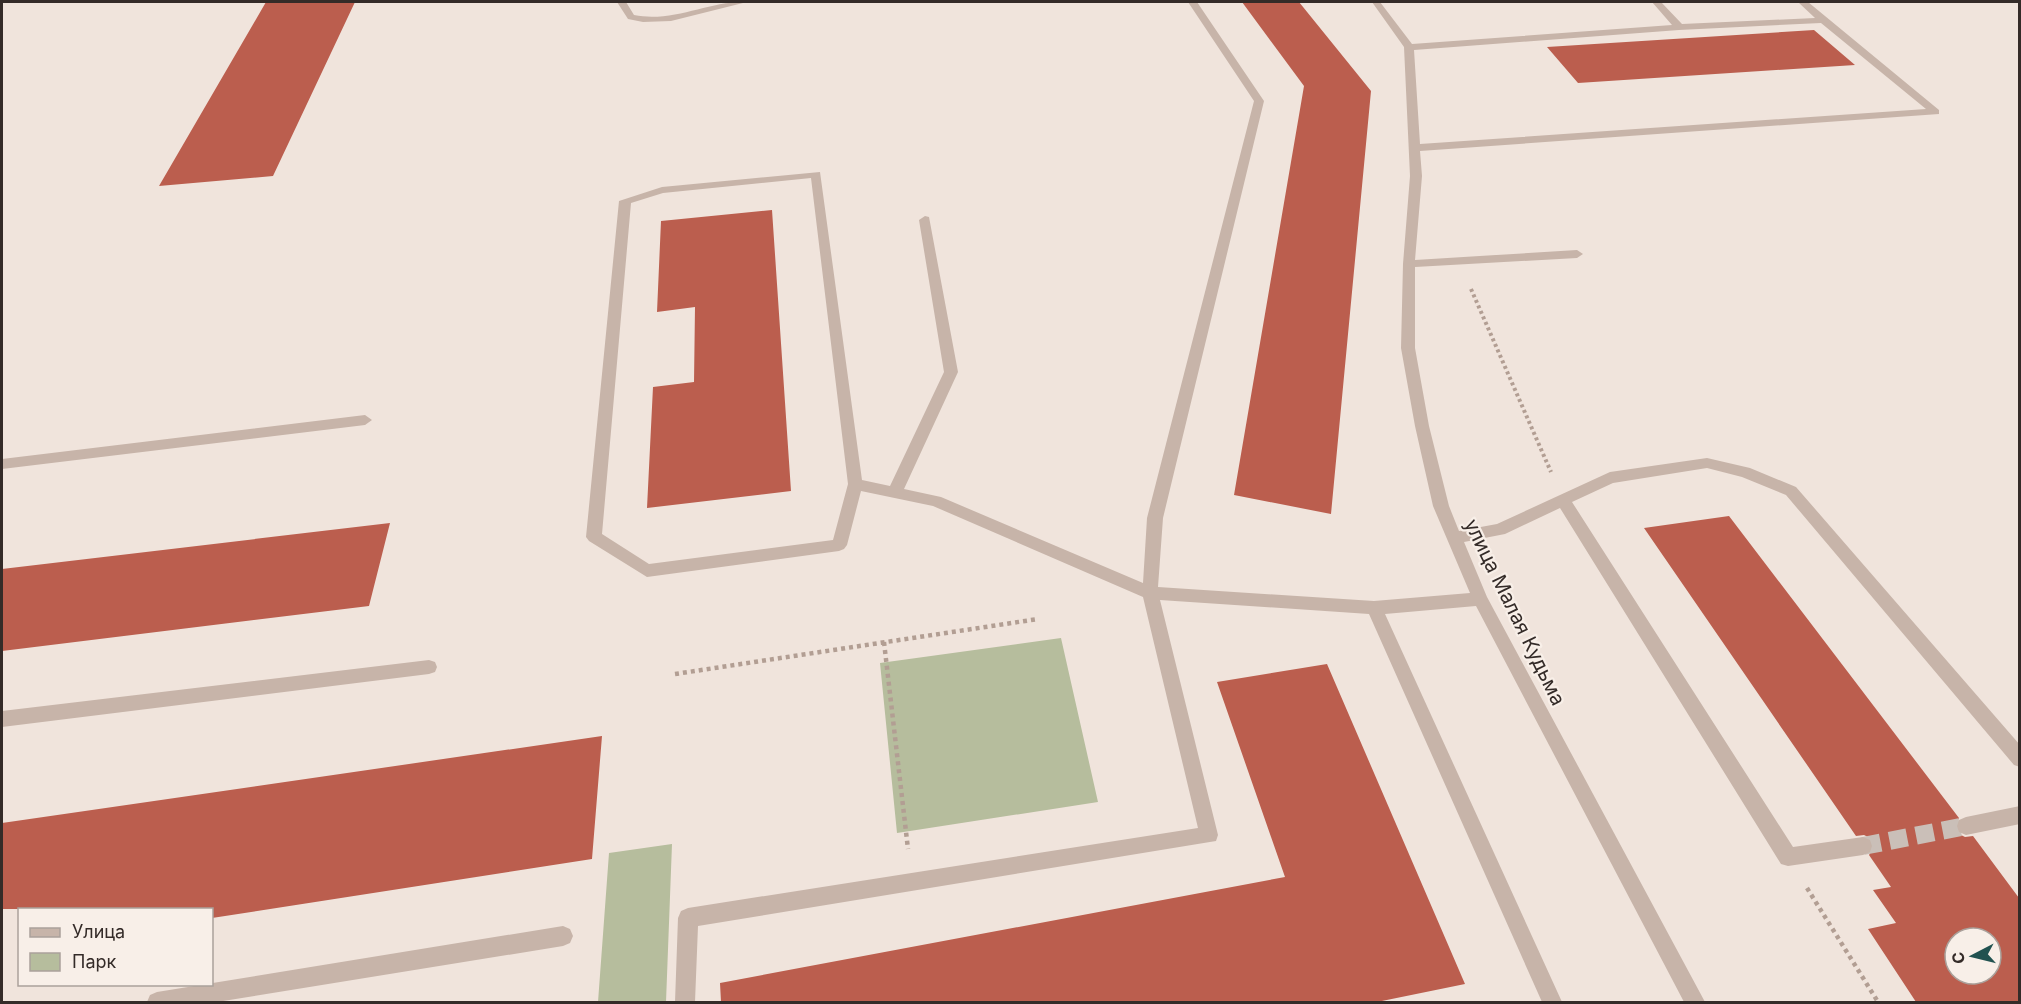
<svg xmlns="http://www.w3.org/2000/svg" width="2021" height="1004" viewBox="0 0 2021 1004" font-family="Inter,sans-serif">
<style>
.green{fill:#b6bd9d}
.building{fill:#bb5e4e;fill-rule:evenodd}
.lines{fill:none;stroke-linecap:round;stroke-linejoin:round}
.minor-tunnel{stroke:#cabfb8;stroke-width:18;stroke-dasharray:18 9;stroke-linecap:butt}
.path-far1{stroke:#b29e93;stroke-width:4;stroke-dasharray:3 3;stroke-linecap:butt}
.path{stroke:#b29e93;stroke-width:4.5;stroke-dasharray:4 4;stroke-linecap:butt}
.minor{fill:#c7b4a9;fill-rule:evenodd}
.labels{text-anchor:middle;stroke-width:4.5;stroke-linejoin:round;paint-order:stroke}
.street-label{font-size:20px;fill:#342b28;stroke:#f8efe8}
</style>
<rect width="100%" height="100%" fill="#f0e4dc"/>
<!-- green -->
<path class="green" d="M1061,638l37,164 -201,31 -17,-170z
M672,844l-6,158h-68l11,-149z"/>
<!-- building -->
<path class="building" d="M266,2h89l-82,174 -114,10z
M1242,2h57l72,89 -40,423 -97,-19 70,-409z
M1814,30l41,35 -277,18 -31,-36z
M772,210l19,281 -144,17 6,-121 41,-5 1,-75 -38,5 4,-91z
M1729,516l230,302 -4,7 2,8 8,4 8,-1 46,62v104h-103l-48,-73 28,-6 -23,-33 18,-3 -22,-32 5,-8 -2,-8 -8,-4 -8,1 -212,-308zM1955,938h36v36h-36z
M390,523l-21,83 -367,45v-82z
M1327,664l138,320 -88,18h-656l-1,-19 565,-106 -68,-195z
M602,736l-10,123 -380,59v-9h-210v-86z"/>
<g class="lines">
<!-- minor-tunnel -->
<path class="minor-tunnel" d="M1863,846l103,-20"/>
<!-- path-far1 -->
<path class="path-far1" d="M1471,289l80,183"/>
<!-- path -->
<path class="path" d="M884,642l24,207
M675,674l363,-55
M1807,888l71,114"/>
<!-- minor -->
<path class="minor" d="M617,2h9l8,13c40,8 76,-15 113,-13l-76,19 -28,1 -15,-3z
M1188,2h9l67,99 -101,417 -5,69 216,14 96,-8 -37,-87 -18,-80 -14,-78 2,-84 7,-88 -6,-129 -32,-45h8l32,42 260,-19 -20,-23h9l21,22 133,-6 -17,-16h10l131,108v4l-519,37 2,25 -7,84 162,-10 6,4 -6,4 -162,9v81l14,78 20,80 10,25 38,-7 113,-52 97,-14 43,10 46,19 224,258v22l-6,-2 -228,-270 -44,-18 -35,-9 -94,15 -41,19 221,345 70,-10 7,3 2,6 -2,6 -7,3 -75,11 -7,-2 -221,-356 -55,26 -41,8 23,55 218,405h-21l-208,-396 -91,8 177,388h-20l-173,-388 -209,-14 58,235 -2,6 -518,85 -3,76h-20l3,-84 3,-7 7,-3 510,-80 -55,-231 -210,-91 -72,-15 -14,54 -3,4 -5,2 -192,26 -58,-36 -3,-4 33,-336 43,-14 158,-15 42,308 28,6 54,-114 -25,-152 6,-4 4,1 29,155 -54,117 37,8 202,86 4,-65 107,-417zM1821,23l105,86 -506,35 -6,-94 265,-20zM811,178l37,306 -15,56 -184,24 -47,-30 29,-331 32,-10z
M365,415l7,5 -7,5 -363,44v-10z
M429,660l6,2 2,5 -2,5 -6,2 -427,53v-16z
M2020,806v18l-54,11 -7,-3 -2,-6 2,-6 7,-3z
M563,926l7,3 3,7 -3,7 -7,3 -346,56h-70l3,-7 7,-3z"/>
</g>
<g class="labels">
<!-- street labels -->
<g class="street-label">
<text transform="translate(1515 612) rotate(64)" y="7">улица Малая Кудьма</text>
</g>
</g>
<!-- border -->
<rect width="2021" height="1004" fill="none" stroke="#342b28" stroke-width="6"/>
<!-- legend -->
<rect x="18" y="908" width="195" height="78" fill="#f8efe8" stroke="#aaa19b" stroke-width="1.5"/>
<rect x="30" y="928" width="30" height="9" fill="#c7b4a9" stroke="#aaa19b" stroke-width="1.5"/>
<text x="72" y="938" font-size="18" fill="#342b28">Улица</text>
<rect x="30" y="953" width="30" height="18" fill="#b6bd9d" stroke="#aaa19b" stroke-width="1.5"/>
<text x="72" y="968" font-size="18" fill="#342b28">Парк</text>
<!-- north arrow -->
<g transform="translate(1973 956) rotate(263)"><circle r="28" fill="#f8efe8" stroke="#aaa19b" stroke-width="1.5"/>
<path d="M0-4.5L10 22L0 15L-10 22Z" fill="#215250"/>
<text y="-9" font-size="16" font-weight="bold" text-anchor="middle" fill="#342b28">С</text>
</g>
</svg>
